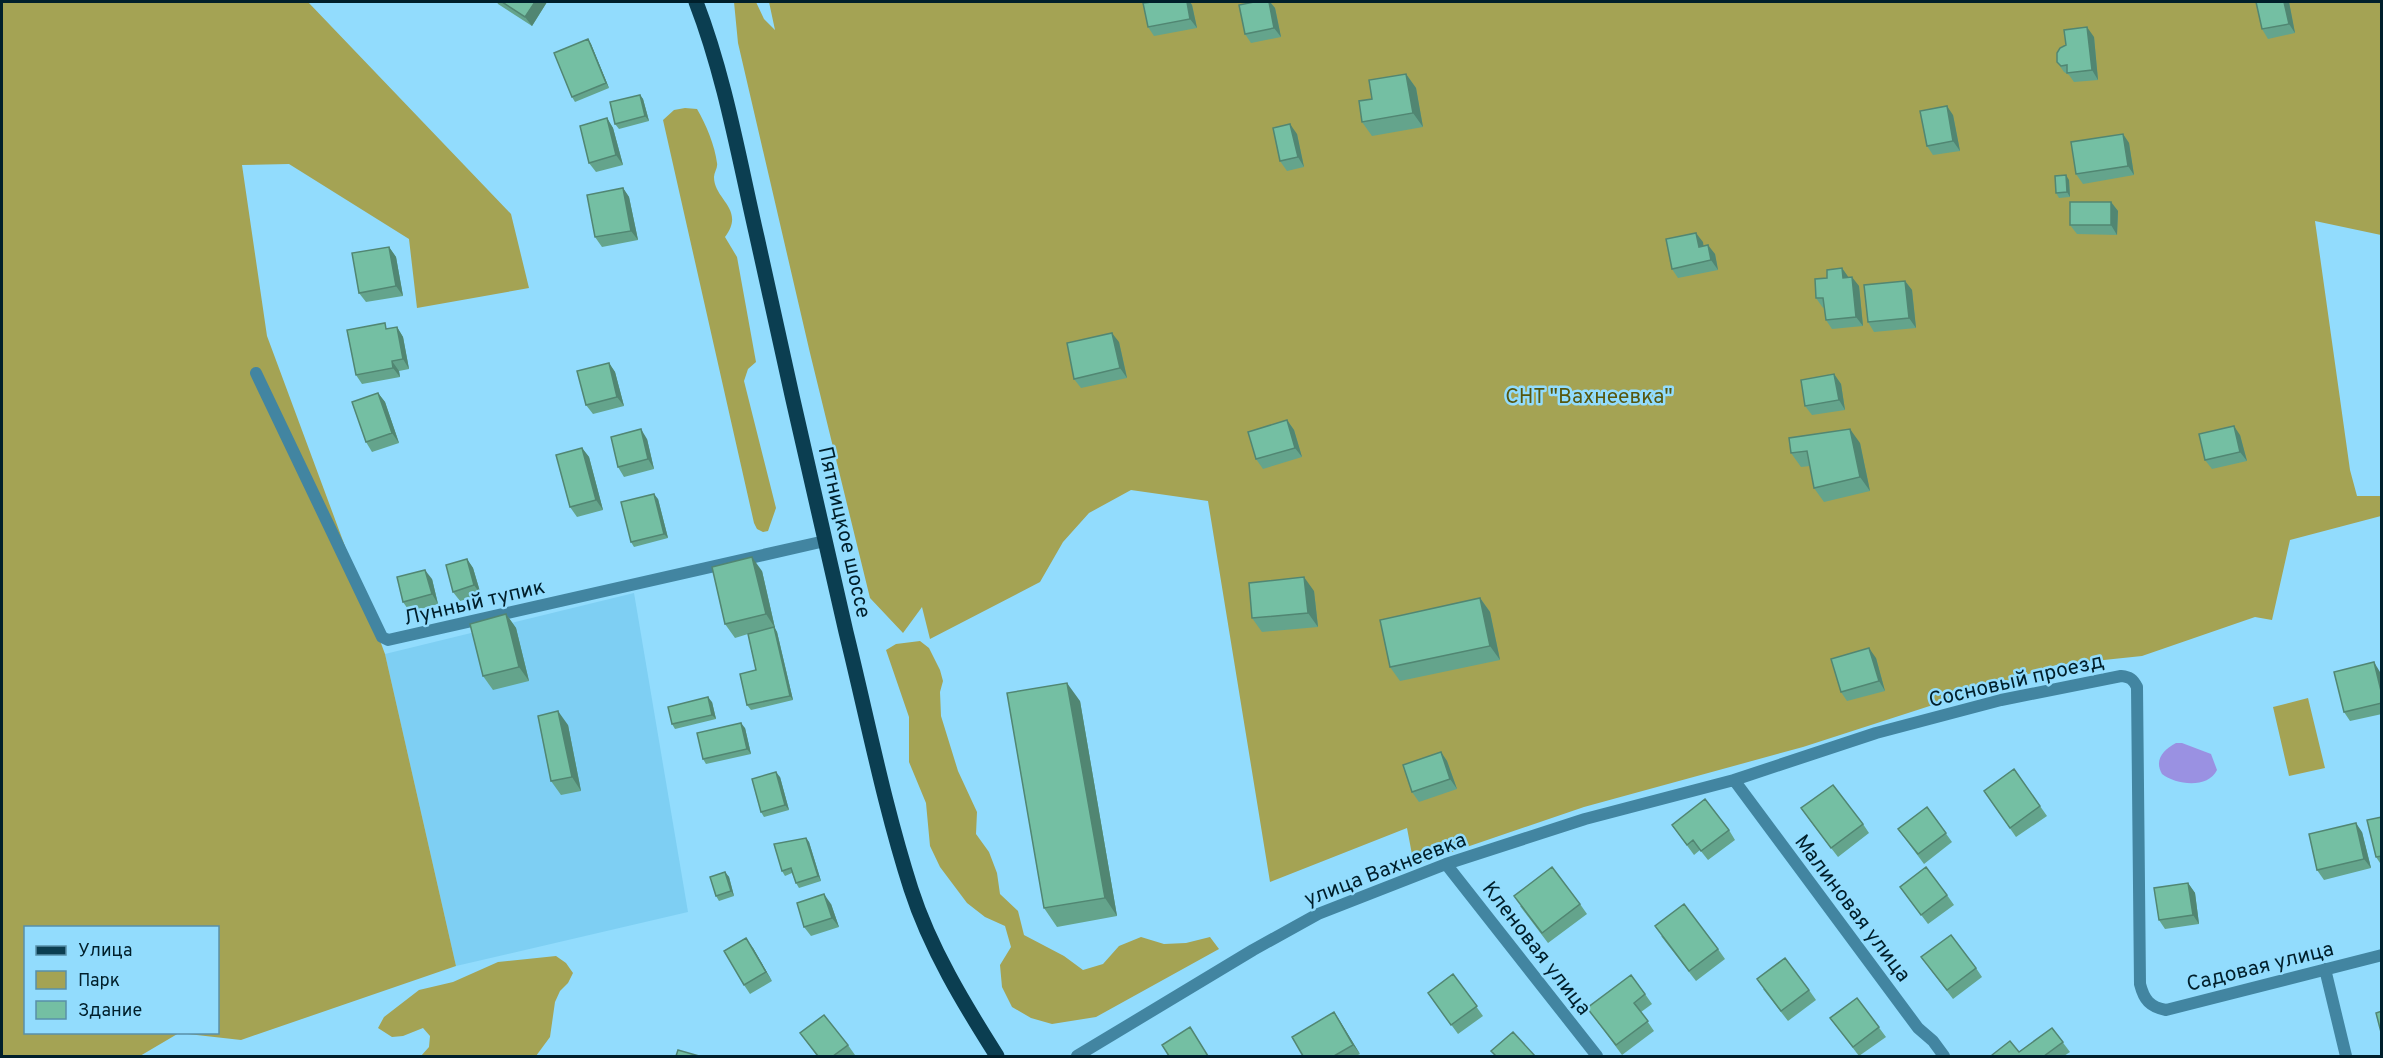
<svg xmlns="http://www.w3.org/2000/svg" width="2383" height="1058" viewBox="0 0 2383 1058" font-family="Overpass,sans-serif">
<style>
.built{fill:#7ecff3}
.green{fill:#a4a354;fill-rule:evenodd}
.water{fill:#9a91e2}
.lines{fill:none;stroke-linecap:round;stroke-linejoin:round}
.minor{stroke:#4285a1;stroke-width:12}
.primary{stroke:#0b3e51;stroke-width:15}
.wall{fill:#64a48c}
.shaded-wall{fill:#518672}
.building{fill:#74bfa3;stroke:#518672;stroke-width:1.5}
.labels{text-anchor:middle;stroke-width:5;stroke-linejoin:round;paint-order:stroke}
.park-label{font-size:21px;fill:#57560d;stroke:#92dcfd}
.street-label{font-size:21px;fill:#001f2b;stroke:#92dcfd}
</style>
<rect width="100%" height="100%" fill="#92dcfd"/>
<!-- built -->
<path class="built" d="M634,593l54,319 -232,54 -71,-312z"/>
<!-- green -->
<path class="green" d="M2,2h306l203,212 18,74 -112,20 -8,-69 -120,-75 -47,1 25,171 118,318 71,312 -215,74 -62,-7 -39,23h-138zM26,928h192v104h-192z
M734,2h22l8,17 11,11 -6,-28h1612v233l-66,-14 35,249 7,26h24v20l-91,24 -18,80 -17,-3 -113,39 -86,9 -253,82 -219,60 -170,58 -7,-37 -137,54 -62,-381 -77,-11 -42,23 -26,29 -23,40 -110,57 -8,-32 -19,26 -33,-35 -60,-245 -72,-310z
M685,108l12,1c9,15 18,37 20,54 1,5 -3,9 -3,14 0,23 32,32 11,60l12,20 19,105 -8,7 -4,12 32,127 -8,23 -5,1 -6,-3 -3,-6 -91,-403 11,-10z
M920,641l9,7 11,22 3,11 -3,11 1,24 17,55 19,41 -1,22 13,18 8,21 3,21 18,17 6,24 40,21 19,14 20,-6 16,-18 22,-9 23,7 22,-1 24,-6 9,12 -123,68 -44,7 -21,-6 -19,-11 -10,-20 -2,-22 11,-18 -6,-21 -20,-9 -18,-14 -27,-36 -10,-21 -4,-43 -17,-41v-45l-23,-67 10,-6z
M2308,698l17,70 -36,8 -16,-69z
M556,956l10,7 7,10 -5,10 -8,8 -5,11 -5,35 -14,19h-115l8,-9 1,-11 -7,-8 -20,8 -11,1 -14,-9 6,-11 35,-27 34,-8 45,-20z"/>
<!-- water -->
<path class="water" d="M2176,743h6l29,11 6,16c-9,19 -41,15 -55,4 -8,-14 1,-24 14,-31z"/>
<g class="lines">
<!-- minor -->
<path class="minor" d="M256,373l126,264 6,3 437,-99
M1734,780l184,248 15,13 11,15
M1446,864l151,192
M2325,969l21,87
M1077,1056l176,-106 65,-36 128,-50 139,-45 149,-39 142,-47 125,-33 120,-24c9,1 12,3 16,11l3,297c4,16 10,23 26,26l216,-55"/>
<!-- primary -->
<path class="primary" d="M696,2c29,75 43,157 61,235 29,132 58,263 89,395 21,85 38,173 65,257 19,59 53,115 86,167"/>
</g>
<!-- wall -->
<path class="wall" d="M497,2h50l-15,24 -34,-22z
M1152,2h38l2,3 5,23 -43,8 -6,-9z
M1254,2h16l5,6 6,29 -30,6 -6,-9z
M2289,2l6,31 -27,6 -6,-10z
M2094,37l4,43 -24,2 -5,-7 -5,-3 -7,-10z
M588,39l3,5 18,44 -34,14 -3,-5z
M1406,74l10,14 7,39 -51,9 -10,-14 10,-23z
M640,95l3,4 6,22 -30,8 -4,-5z
M1953,115l7,36 -27,4 -6,-9z
M607,118l6,10 10,37 -27,7 -7,-9z
M1297,134l7,33 -17,4 -7,-10z
M2123,134l6,9 5,32 -51,9 -7,-10z
M2069,180l1,17 -11,1 -3,-5z
M623,188l6,9 9,43 -36,7 -7,-10z
M2111,202l7,9 -1,24 -40,-1 -7,-9z
M1703,242v4l12,8 3,16 -40,8 -6,-9z
M389,247l7,10 7,39 -37,6 -7,-9z
M1842,268l6,9 11,9 4,40 -31,3 -6,-9 -2,-13 -1,1 -7,-10 11,-20z
M1905,281l7,9 4,38 -42,4 -6,-10z
M397,327l6,10 6,32 -10,2 1,6 -38,7 -6,-9 33,-46z
M1119,342l8,36 -46,10 -7,-9z
M609,363l6,9 9,34 -31,8 -7,-9z
M1834,374l7,10 4,26 -33,5 -7,-9z
M378,393l7,9 14,41 -27,9 -6,-10z
M1287,420l7,10 8,27 -39,12 -7,-10z
M2240,435l7,26 -35,8 -7,-9z
M647,439l7,30 -30,8 -6,-10z
M1860,443l10,48 -46,11 -10,-14 -4,-22 -9,1 -10,-14z
M582,448l7,9 14,53 -26,7 -7,-10z
M658,499l10,39 -34,9 -3,-5z
M467,559l6,9 8,27 -21,6 -7,-9z
M762,571l13,57 2,4 16,68 -42,10 -4,-5 9,-35 -8,-36 -13,4 -10,-14z
M432,579l6,25 -28,8 -7,-10z
M1314,591l4,36 -56,5 -10,-14z
M1480,598l10,14 10,48 -100,21 -10,-14z
M506,614l10,14 13,53 -36,9 -10,-14z
M1876,658l9,33 -38,10 -6,-9z
M2380,672l2,4v38l-32,7 -6,-9z
M1080,701l37,215 -60,11 -13,-19z
M712,702l4,17 -41,10 -3,-5z
M568,725l13,66 -20,4 -10,-14z
M745,728l6,26 -45,10 -3,-5z
M1441,752l6,9 10,28 -38,13 -7,-10z
M2014,769l33,47 -31,21 -32,-46z
M780,777l9,33 -25,7 -3,-5z
M1927,807l25,35 -28,22 -26,-35z
M2382,817v49l-6,-9z
M1808,818l55,6 6,9 -31,24z
M1672,825l57,5 6,10 -27,20 -8,-10 -6,5z
M2362,832l9,36 -47,12 -7,-10z
M806,838l3,4 12,39 -22,7 -3,-5 -4,-10 -7,3 -3,-5z
M725,872l4,5 5,19 -15,5 -3,-5z
M2188,883l7,10 4,31 -34,5 -6,-9z
M1900,887l47,8 7,10 -26,19z
M831,904l8,23 -28,9 -7,-9z
M1580,904l7,10 -39,29 -28,-37z
M1661,936l57,13 7,10 -29,22z
M753,948l19,33 -22,13 -6,-9z
M1921,957l55,11 6,9 -29,22z
M1453,974l30,42 -25,18 -30,-41z
M1763,989l46,1 7,10 -28,21z
M1645,994l7,10 -11,8 13,19 -32,24 -28,-38z
M1857,998l29,39 -27,19 -29,-38z
M1334,1012l26,42 -4,2h-53z
M2052,1028l18,24 -6,4h-72l27,-4z
M800,1033l48,12 7,10 -3,1h-35z"/>
<!-- shaded-wall -->
<path class="shaded-wall" d="M535,2h12l-15,24 -7,-9z
M1187,2h3l2,3 5,23 -7,-9z
M1269,2h1l5,6 6,29 -7,-9z
M2284,2h5l6,31 -6,-9z
M2087,27l7,10 4,43 -6,-10z
M588,39l3,5 18,44 -3,-5z
M1406,74l10,14 7,39 -10,-14z
M640,95l3,4 6,22 -4,-5z
M1947,106l6,9 7,36 -7,-10z
M607,118l6,10 10,37 -7,-10z
M1290,124l7,10 7,33 -6,-10z
M2123,134l6,9 5,32 -6,-9z
M2066,175l3,5 1,17 -3,-5z
M623,188l6,9 9,43 -7,-9z
M2111,202l7,9 -1,24 -6,-10z
M1696,233l7,9 2,14 -6,-9z
M1708,245l7,9 3,16 -7,-10z
M389,247l7,10 7,39 -7,-10z
M1842,268l7,10h-6z
M1852,277l7,9 4,40 -7,-9z
M1905,281l7,9 4,38 -7,-10z
M397,327l6,10 6,32 -6,-10z
M1112,333l7,9 8,36 -7,-10z
M392,361l7,10 1,6 -7,-9z
M609,363l6,9 9,34 -7,-9z
M1834,374l7,10 4,26 -6,-10z
M378,393l7,9 14,41 -7,-10z
M1287,420l7,10 8,27 -7,-9z
M2234,426l6,9 7,26 -7,-9z
M641,429l6,10 7,30 -6,-10z
M1850,429l10,14 10,48 -10,-14z
M582,448l7,9 14,53 -7,-10z
M654,494l4,5 10,39 -4,-4z
M752,557l10,14 13,57 -9,-14z
M467,559l6,9 8,27 -7,-10z
M425,570l7,9 6,25 -6,-10z
M1304,577l10,14 4,36 -10,-14z
M1480,598l10,14 10,48 -10,-14z
M506,614l10,14 13,53 -10,-14z
M774,627l3,5 16,68 -3,-4z
M1869,648l7,10 9,33 -6,-10z
M2374,662l6,10 2,4v19z
M1067,683l13,18 37,215 -12,-18z
M708,697l4,5 4,17 -4,-4z
M558,711l10,14 13,66 -9,-14z
M741,723l4,5 6,26 -4,-5z
M1441,752l6,9 10,28 -7,-10z
M776,772l4,5 9,33 -4,-5z
M2356,823l6,9 9,36 -7,-9z
M806,838l3,4 12,39 -3,-5z
M725,872l4,5 5,19 -3,-5z
M2188,883l7,10 4,31 -6,-9z
M824,894l7,10 8,23 -7,-9z
M746,938l7,10 19,33 -6,-9z
M1334,1012l6,9 20,33 -7,-9z"/>
<!-- building -->
<path class="building" d="M502,2h33l-10,15z
M1152,2h35l3,17 -42,8 -5,-24z
M1254,2h15l5,26 -29,6 -6,-29z
M2256,2h28l5,22 -27,5z
M2087,27l5,43 -25,3v-8l-6,1 -4,-4v-9l3,-5 6,-3 -2,-15z
M588,39l18,44 -34,14 -18,-44z
M1406,74l7,39 -51,9 -3,-21 13,-2 -3,-19z
M640,95l5,21 -30,8 -5,-22z
M1947,106l6,35 -26,5 -7,-35z
M607,118l9,37 -27,8 -9,-37z
M1290,124l8,33 -18,4 -7,-33z
M2123,134l5,32 -52,8 -5,-32z
M2066,175l1,17 -11,1 -1,-17z
M623,188l8,43 -36,6 -8,-42z
M2070,202h41v23h-41z
M1696,233l3,14 9,-2 3,15 -39,9 -6,-30z
M389,247l7,39 -37,7 -7,-40z
M1842,268l1,10 9,-1 4,40 -30,3 -3,-22h-7l-1,-19 12,-1v-8z
M1905,281l4,37 -41,4 -4,-37z
M385,323l1,6 11,-2 6,32 -11,2 1,7 -37,7 -9,-45z
M1112,333l8,35 -46,11 -7,-36z
M609,363l8,34 -31,8 -9,-34z
M1834,374l5,26 -34,6 -4,-26z
M378,393l14,40 -26,9 -14,-40z
M1287,420l8,28 -39,11 -8,-27z
M2234,426l6,26 -35,8 -6,-26z
M641,429l7,30 -30,8 -7,-30z
M1850,429l10,48 -46,11 -7,-37 -16,2 -2,-15z
M582,448l14,52 -26,7 -14,-52z
M654,494l10,40 -33,8 -10,-40z
M752,557l14,57 -41,10 -13,-57z
M467,559l7,26 -21,7 -7,-27z
M425,570l7,24 -29,8 -6,-25z
M1304,577l4,36 -56,5 -3,-35z
M1480,598l10,48 -100,21 -10,-47z
M506,614l13,53 -36,9 -13,-52z
M774,627l16,69 -43,9 -7,-31 16,-4 -8,-36z
M1869,648l10,33 -38,11 -10,-33z
M2374,662l8,33v8l-38,9 -10,-40z
M1067,683l38,215 -61,10 -37,-215z
M708,697l4,18 -40,9 -4,-17z
M558,711l14,66 -21,4 -13,-65z
M741,723l6,26 -44,10 -6,-26z
M1441,752l9,27 -38,13 -9,-27z
M2014,769l26,37 -30,22 -26,-37z
M776,772l9,33 -24,7 -9,-33z
M1833,785l30,39 -32,24 -30,-40z
M1705,799l24,31 -28,21 -8,-11 -6,5 -15,-20z
M1927,807l19,26 -28,21 -20,-25z
M2382,817v39l-6,1 -9,-37z
M2356,823l8,36 -47,11 -8,-36z
M806,838l12,38 -22,7 -5,-15 -9,3 -8,-27z
M1552,867l28,37 -38,29 -28,-37z
M1926,867l21,28 -26,20 -21,-28z
M725,872l6,19 -15,5 -6,-19z
M2188,883l5,32 -34,5 -5,-32z
M824,894l8,24 -28,9 -7,-24z
M1684,904l34,45 -29,22 -34,-45z
M1951,935l25,33 -29,22 -26,-33z
M746,938l20,34 -22,13 -20,-34z
M1785,958l24,32 -28,21 -24,-32z
M1453,974l24,32 -26,19 -23,-32z
M1631,975l14,19 -11,9 14,18 -32,24 -29,-37z
M1857,998l22,29 -26,20 -23,-29z
M2382,1011v25l-6,-23z
M1334,1012l19,33 -19,11h-31l-11,-19z
M824,1015l24,30 -15,11h-15l-18,-23z
M1190,1027l18,29h-39l-7,-11z
M2052,1028l11,14 -19,14h-52v-1l18,-14 9,11z
M1513,1032l22,24h-39l-5,-5z
M678,1050l21,6h-23z"/>
<g class="labels">
<!-- park labels -->
<g class="park-label">
<text x="1589" y="403">СНТ "Вахнеевка"</text>
</g>
<!-- street labels -->
<g class="street-label">
<text transform="translate(845 532) rotate(77)" y="7">Пятницкое шоссе</text>
<text transform="translate(474 602) rotate(-13)" y="7">Лунный тупик</text>
<text transform="translate(2016 680) rotate(-13)" y="7">Сосновый проезд</text>
<text transform="translate(1385 869) rotate(-21)" y="7">улица Вахнеевка</text>
<text transform="translate(1853 908) rotate(53)" y="7">Малиновая улица</text>
<text transform="translate(1537 948) rotate(52)" y="7">Кленовая улица</text>
<text transform="translate(2260 966) rotate(-14)" y="7">Садовая улица</text>
</g>
</g>
<!-- border -->
<rect width="2383" height="1058" fill="none" stroke="#001f2b" stroke-width="6"/>
<!-- legend -->
<rect x="24" y="926" width="195" height="108" fill="#92dcfd" stroke="#5890a9" stroke-width="1.5"/>
<rect x="36" y="946" width="30" height="9" fill="#0b3e51" stroke="#5890a9" stroke-width="1.5"/>
<text x="78" y="956" font-size="18" fill="#001f2b">Улица</text>
<rect x="36" y="971" width="30" height="18" fill="#a4a354" stroke="#5890a9" stroke-width="1.5"/>
<text x="78" y="986" font-size="18" fill="#001f2b">Парк</text>
<rect x="36" y="1001" width="30" height="18" fill="#74bfa3" stroke="#5890a9" stroke-width="1.5"/>
<text x="78" y="1016" font-size="18" fill="#001f2b">Здание</text>
</svg>
